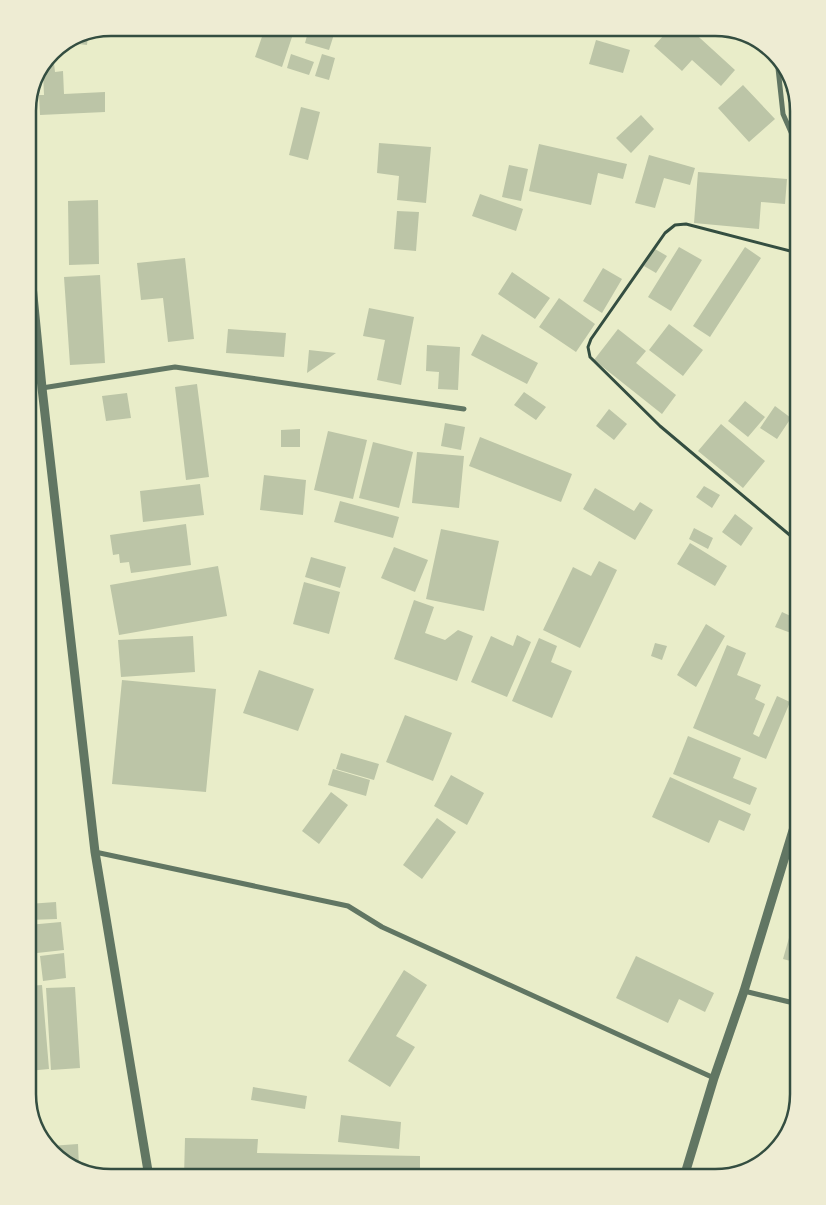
<svg xmlns="http://www.w3.org/2000/svg" width="826" height="1205" viewBox="0 0 826 1205" font-family="Helvetica,sans-serif">
<style>
.building{fill:#bcc5a7}
.lines{fill:none;stroke-linecap:round;stroke-linejoin:round}
.path{stroke:#344e41;stroke-width:3}
.minor{stroke:#617663;stroke-width:5}
.tertiary{stroke:#617663;stroke-width:9}
.rim{fill:none;stroke:#344e41;stroke-width:2.5}
</style>
<rect width="100%" height="100%" fill="#e9edc9"/>
<!-- building -->
<path class="building" d="M265,28h30l-13,39 -27,-10z
M296,28h40l-7,22 -24,-7 3,-11 -12,-3z
M656,28h33l46,42 -14,16 -29,-26 -10,11 -28,-25 10,-11z
M88,36l-1,9 -17,-2 10,-4z
M596,40l34,10 -7,23 -34,-9z
M291,54l23,8 -5,13 -22,-7z
M322,54l13,4 -6,22 -14,-4z
M46,63h8l1,9 8,-1 1,23 41,-2v20l-65,3 -1,-20h5l-1,-23h3z
M791,82l4,15 -10,-6z
M743,85l32,34 -26,23 -31,-34z
M301,107l19,5 -12,48 -19,-5z
M641,115l13,14 -23,24 -15,-15z
M379,143l52,4 -5,56 -29,-3 2,-24 -22,-3z
M539,144l88,20 -4,15 -25,-6 -7,32 -62,-14z
M649,155l46,13 -5,17 -26,-7 -9,30 -20,-5z
M509,165l19,4 -7,32 -19,-4z
M698,172l89,7 -2,25 -24,-2 -2,27 -65,-6z
M480,194l43,15 -7,22 -44,-15z
M98,200l1,64 -30,1 -1,-64z
M397,211l22,1 -3,39 -22,-2z
M679,247l23,13 -31,51 -23,-14z
M745,247l16,11 -51,79 -17,-11z
M655,249l12,7 -11,17 -12,-7z
M185,258l9,81 -26,3 -5,-44 -22,2 -4,-37z
M603,268l19,11 -20,34 -19,-12z
M512,272l38,26 -15,21 -37,-25z
M100,275l5,88 -35,2 -6,-88z
M559,298l36,26 -19,28 -37,-25z
M369,308l45,9 -13,68 -24,-5 8,-40 -22,-4z
M669,324l34,26 -20,26 -34,-26z
M228,329l58,4 -2,24 -58,-4z
M618,329l28,22 -10,12 40,32 -14,19 -68,-54z
M482,334l56,29 -11,21 -56,-29z
M427,345l33,2 -2,43 -20,-1 1,-17 -13,-1z
M309,350l27,3 -29,20z
M197,384l12,93 -23,3 -11,-93z
M524,392l22,15 -10,13 -22,-15z
M127,393l4,25 -25,3 -4,-25z
M745,401l20,16 -17,20 -20,-16z
M775,406l16,12 -14,21 -17,-11z
M609,409l18,15 -13,16 -18,-14z
M445,423l20,4 -4,23 -20,-4z
M721,424l44,37 -22,27 -45,-37z
M300,429v18h-19v-17z
M328,431l39,9 -14,59 -39,-9z
M480,437l92,37 -11,28 -92,-36z
M373,442l40,10 -14,56 -40,-10z
M417,452l47,4 -5,52 -47,-5z
M264,475l42,5 -3,35 -43,-5z
M200,484l4,31 -61,7 -3,-31z
M704,486l16,9 -8,13 -16,-11z
M595,488l39,23 6,-9 13,8 -18,30 -52,-31z
M340,501l59,16 -6,21 -59,-16z
M735,514l18,14 -12,18 -19,-14z
M186,524l5,41 -60,8 -2,-11 -9,1 -1,-9 -6,1 -3,-20z
M694,528l19,10 -5,11 -19,-10z
M441,529l58,12 -15,70 -58,-12z
M690,543l37,23 -12,20 -38,-22z
M394,547l34,13 -13,32 -34,-14z
M311,557l35,10 -6,21 -35,-11z
M599,561l18,9 -37,78 -37,-18 30,-63 18,9z
M218,566l9,50 -108,19 -9,-50z
M792,573h6v33l-9,-1z
M304,582l36,10 -11,42 -36,-10z
M414,600l20,7 -9,26 20,7 13,-10 15,6 -16,45 -63,-22z
M782,612l15,7 -6,14 -16,-6z
M706,624l19,12 -29,51 -19,-12z
M517,635l14,7 -24,55 -36,-15 20,-46 22,10z
M193,636l2,36 -74,5 -3,-37z
M539,638l18,8 -6,16 21,9 -20,47 -40,-17z
M655,643l12,3 -5,14 -11,-4z
M727,645l19,8 -9,22 24,10 -6,14 10,5 -12,30 6,3 18,-41 13,6 -24,57 -73,-31z
M259,670l55,19 -16,42 -55,-18z
M122,680l94,9 -10,103 -94,-8z
M405,715l47,18 -19,48 -47,-19z
M688,736l53,22 -8,20 24,10 -7,17 -77,-31z
M341,753l38,11 -5,16 -38,-11z
M333,769l37,11 -4,16 -38,-11z
M451,775l33,18 -17,32 -33,-19z
M670,777l81,37 -7,17 -25,-11 -10,23 -57,-26z
M331,792l17,13 -29,39 -17,-13z
M437,818l19,14 -34,47 -19,-14z
M28,843h1l4,58 -5,1z
M56,902l1,17 -29,1v-16z
M798,906v57l-15,-4z
M61,922l3,28 -36,4v-29z
M64,953l2,25 -23,3 -3,-25z
M636,956l78,37 -9,19 -26,-13 -11,24 -52,-25z
M404,970l23,15 -31,51 19,11 -25,40 -42,-26z
M42,985l7,84 -21,2v-85z
M75,987l5,81 -29,2 -5,-82z
M253,1087l54,9 -2,13 -54,-9z
M341,1115l60,7 -2,27 -61,-7z
M185,1138l73,1 -1,14 163,3v21h-236z
M78,1144l1,24h17v6l-27,-8 -19,-19v-1z"/>
<g class="lines">
<!-- path -->
<path class="path" d="M798,542l-138,-116 -70,-69 -2,-10 3,-8 74,-106 10,-8 11,-1 112,29"/>
<!-- minor -->
<path class="minor" d="M777,59l6,55 15,34
M42,388l133,-21 289,42
M95,852l253,54 34,21 332,151
M744,991l54,13"/>
<!-- tertiary -->
<path class="tertiary" d="M28,244l14,144 53,464 54,325
M684,1177l30,-99 30,-87 54,-177"/>
</g>
<!-- crop -->
<path d="M0 0H826V1205H0ZM111 36H715A75 75 0 0 1 790 111V1094A75 75 0 0 1 715 1169H111A75 75 0 0 1 36 1094V111A75 75 0 0 1 111 36Z" fill="#eeecd3" fill-rule="evenodd"/>
<path class="rim" d="M111 36H715A75 75 0 0 1 790 111V1094A75 75 0 0 1 715 1169H111A75 75 0 0 1 36 1094V111A75 75 0 0 1 111 36Z"/>
</svg>
